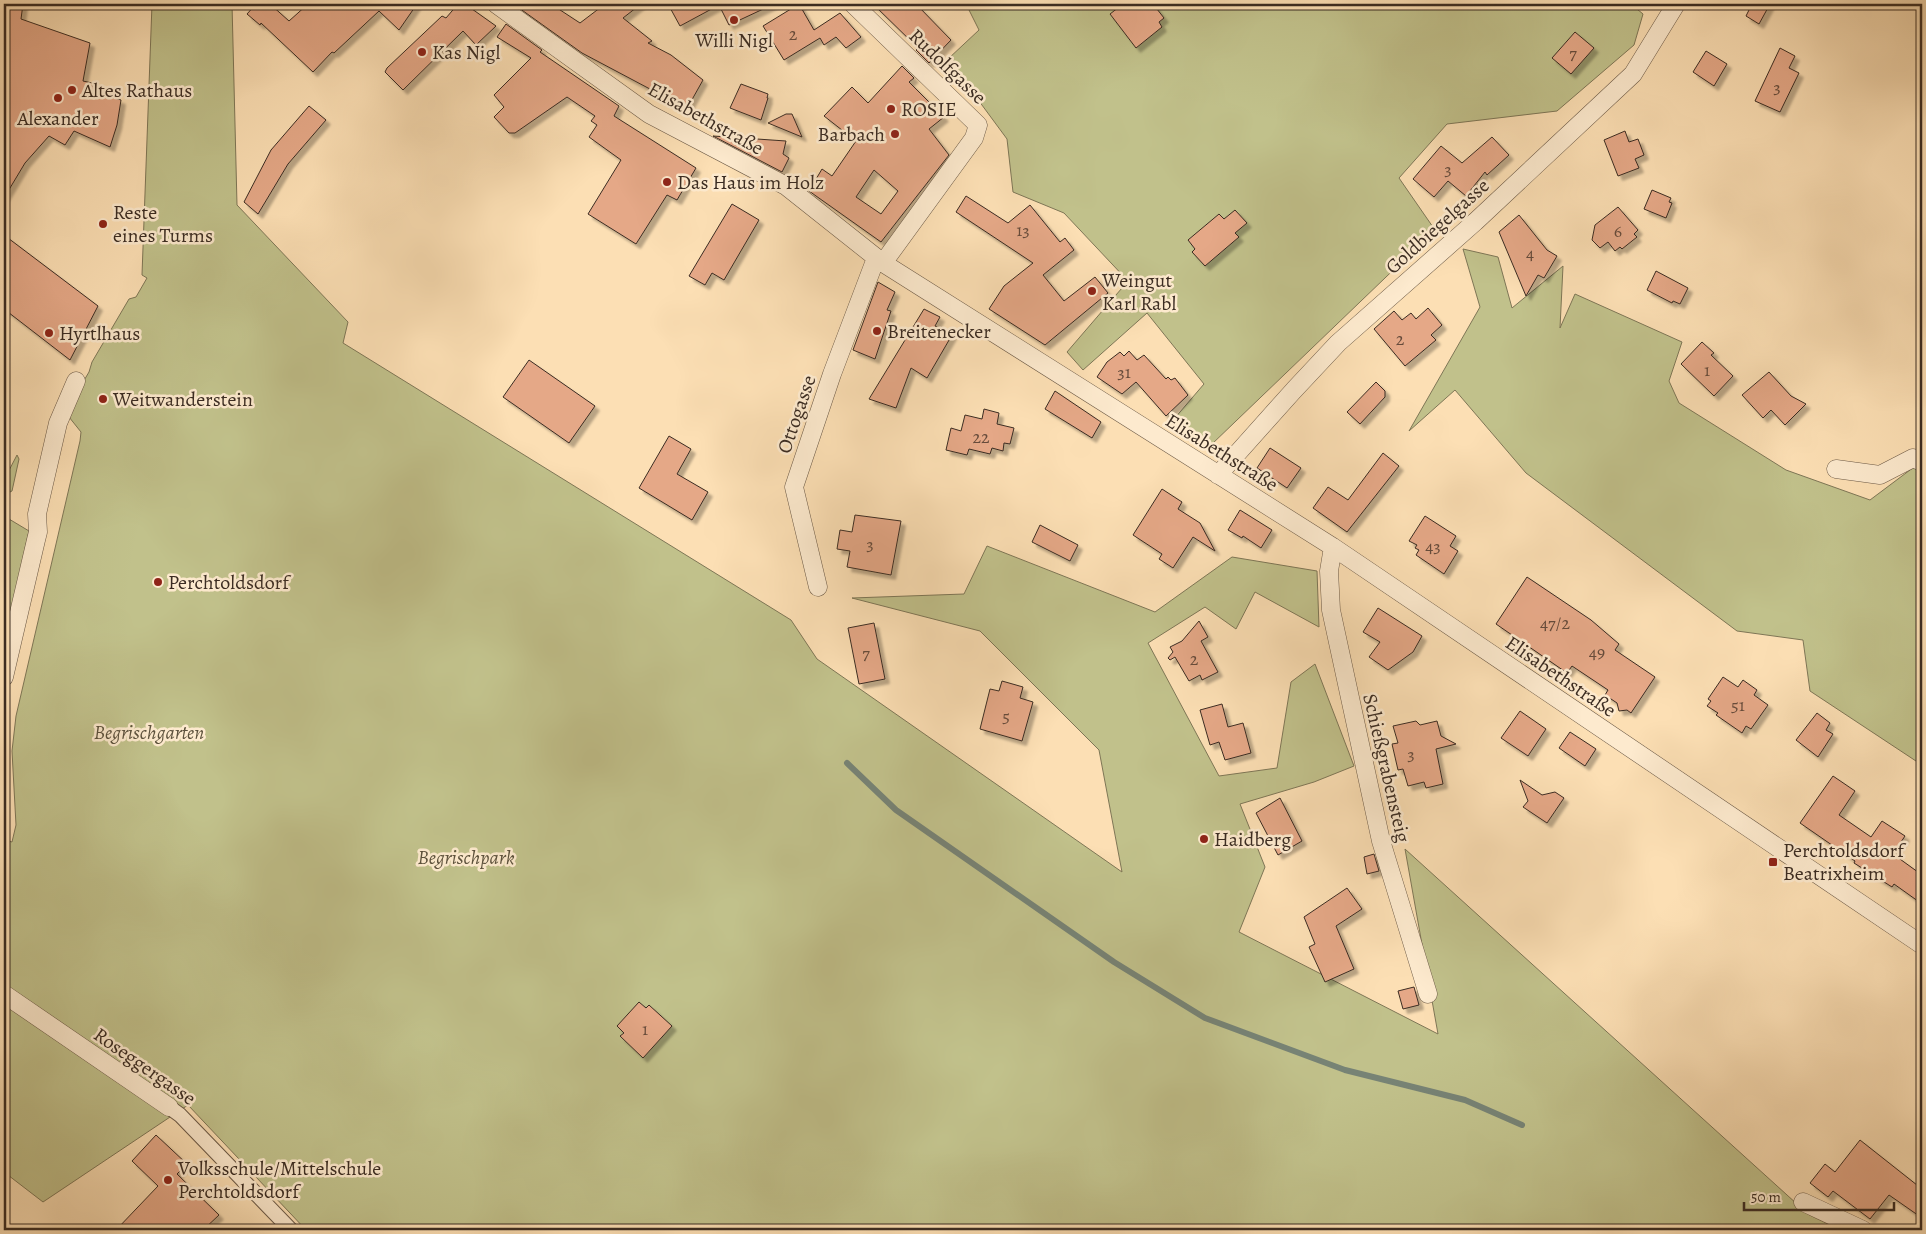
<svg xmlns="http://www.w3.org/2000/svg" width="1926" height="1234" viewBox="0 0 1926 1234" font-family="Alegreya,serif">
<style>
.green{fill:#c1c18b;stroke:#7e7656}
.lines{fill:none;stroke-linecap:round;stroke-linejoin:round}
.stream{stroke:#778375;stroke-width:6}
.building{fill:#e5a887;stroke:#3b2c22;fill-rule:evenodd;filter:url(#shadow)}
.pedestrian-casing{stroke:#6b5946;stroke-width:16}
.minor-casing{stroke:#6b5946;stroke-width:19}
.pedestrian{stroke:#fdeace;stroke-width:14}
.minor{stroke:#fdeace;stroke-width:18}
.poi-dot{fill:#8f2418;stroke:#fdeace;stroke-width:2}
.labels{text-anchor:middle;stroke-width:5;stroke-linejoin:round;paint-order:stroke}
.number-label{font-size:18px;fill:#664b3b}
.poi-label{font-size:20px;fill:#3b2c22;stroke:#fdeace;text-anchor:start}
.street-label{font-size:20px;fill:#3b2c22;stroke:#fdeace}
.park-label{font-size:20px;font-style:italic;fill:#5c513c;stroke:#fdeace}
</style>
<defs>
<filter id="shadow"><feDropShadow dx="4.5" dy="4.5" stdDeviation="1" flood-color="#0004"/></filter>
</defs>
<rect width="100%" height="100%" fill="#fcdfb4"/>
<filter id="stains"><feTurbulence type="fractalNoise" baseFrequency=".004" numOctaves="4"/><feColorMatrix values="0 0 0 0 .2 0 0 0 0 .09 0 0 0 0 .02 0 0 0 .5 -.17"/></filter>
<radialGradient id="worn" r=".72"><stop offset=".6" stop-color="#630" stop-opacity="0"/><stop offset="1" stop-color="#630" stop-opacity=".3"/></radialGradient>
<!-- green -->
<path class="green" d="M152,4h80l5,201 111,117 -5,21 448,277 26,39 305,213 -23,-122 -119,-119 -128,-33 112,-4 23,-48 168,66 77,-55 85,14 2,56 -64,-35 -19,37 -31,-22 -57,36 71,133 58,-8 14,-86 24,-18 39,102 -40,16 -74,22 25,63 -26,65 199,102 -33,-185 403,365 32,16h-1534l-118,-125 -145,97 -39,-30v-281c9,-16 4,-33 1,-51l7,2 4,-17 -4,-74 4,-35 64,-275 1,-9 -12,-15 4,-18 16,-27 3,-10 37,-63 7,-2 11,-19 -5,-3z
M966,4h665l12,10 -9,31 -77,66 -110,13 -48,54 36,52 -224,215 -43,-19 36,-42 -57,-71 -64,57 -16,-18 61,-71 -64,-68 -51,-21 -6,-53 -59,-80 31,-29z
M1463,249l35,8 14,51 51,-42 -3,62 15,-34 107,48 -13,39 10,22 107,67 84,30 48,-36 4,3v298l-112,-74 -7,-51 -66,-9 -211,-158 -71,-83 -46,41 71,-124z
M17,455l2,4 -7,32 -4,2 -4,-3v-10z
M4,516l25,15 -25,114z"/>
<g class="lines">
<!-- stream -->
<path class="stream" d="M847,763l49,47 218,152 91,56 140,52 120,30 57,25"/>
</g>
<!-- building -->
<path class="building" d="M4,4h19l-2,15 69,24 -7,38 9,2 3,9 26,8 -4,25 -7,22 -36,-16 -9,14 -16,-9 -24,27 -21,35z
M256,4h14l19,17 19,-17h109l-18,26 -20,-19 -45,42 -2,-1 -19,20 -52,-49 -1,2 -13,-11z
M458,4h7l31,22 -20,19 -13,-14 -60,59 -18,-18 2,-4 55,-52 4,2z
M522,4h29l29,19 25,-19h36l-18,14 29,23 -4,2 23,12 32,25 -14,25 -5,-2 -2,3 -100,-53 -63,-45z
M668,4h106l-45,21 -10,-20 -39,21z
M799,4l15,26 26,-17 21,24 -15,11 -10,-11 -12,8 -4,-7 -36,22 -21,-34z
M873,4h43l35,36 -22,23 -13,-13 2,-2z
M1123,4h30l11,14 -5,4 3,5 -26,21 -26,-34z
M1752,4h18l-11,20 -13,-8z
M506,24l36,26 -2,2 79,54 -5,10 82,52 -19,32 -10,-5 -31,49 -48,-30 33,-54 -32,-23 8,-12 -6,-4 4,-5 -28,-19 -52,36h-6l-15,-16 10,-10 -10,-12 37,-37 -34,-21z
M1575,32l19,16 -23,26 -19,-16z
M1780,48l15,8 -6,12 10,5 -19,39 -25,-11z
M1706,51l21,13 -13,22 -21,-14z
M902,66l12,12 -5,4 35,35 -15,12 20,26 -68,87 -72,-51 13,-22 10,7 24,-35 -32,-25 28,-29 16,16zM874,170l24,21 -17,23 -25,-17z
M741,84l27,10 -1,4h1l-7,22 -31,-12z
M309,106l17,14 -38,44 -30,50 -14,-12 27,-52z
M786,114h6l10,23 -34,-14z
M1625,131l4,11 9,-3 6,16 -9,4 4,9 -21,8 -14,-36z
M713,136l73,5 -3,13 6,4 -7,14z
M1492,137l17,18 -22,20 -2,-3 -19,24 -18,-15 -14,16 -21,-18 28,-33 21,17z
M1652,190l19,8 -2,4 3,1 -6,15 -22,-9z
M966,196l42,27 22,-18 30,37 5,-4 9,12 -31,25 21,26 31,-24 13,16 -63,52 -56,-36 15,-23 29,-23 -77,-51z
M732,204l27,16 -35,60 -12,-7 -7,12 -16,-9z
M1618,207l20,23 -4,4 3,3 -15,12 -2,-2 -5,4 -7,-9 -8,6 -8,-8 3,-15z
M1235,210l12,13 -12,10 4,4 -34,29 -13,-14 3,-3 -7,-9 31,-26 5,5z
M1519,215l28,35 10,6 -13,22 -6,-3 -12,21 -27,-64z
M4,235l94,71 -28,54 -66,-51z
M1656,271l32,17 -8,16 -7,-3 -1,2 -25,-13z
M878,282l17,10 -8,18 4,1 -16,48 -22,-9z
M1428,308l14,17 -11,10 5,5 -31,26 -31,-37 20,-18 8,9 9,-7 5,6z
M924,309l16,8 -5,9 17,9 -25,43 -16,-10 -15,40 -27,-9z
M1702,342l12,11 -3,2 22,21 -19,20 -33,-32z
M1129,351l8,9 7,-5 22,24 2,-2 3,3 4,-2 13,17 -22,21 -30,-34 -14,12 -25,-17 10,-15 13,-10 4,4z
M529,360l66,46 -26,37 -66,-46z
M1769,372l22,24 15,8 -21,21 -14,-15 -8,8 -21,-23z
M1376,382l9,9v6l-25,27 -13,-12z
M1055,391l46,31 -9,16 -47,-29z
M984,409l15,4 -2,11 17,4 -4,16 -6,-1 -1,8 -11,-3 -2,6 -21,-5 -2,6 -21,-5 5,-22 10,3 4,-16 17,4z
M669,436l22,13 -14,25 31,18 -16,28 -53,-32z
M1270,448l31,20 -14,20 -30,-20z
M1383,453l16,13 -52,66 -34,-24 15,-21 20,13z
M1162,489l20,13 -4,7 22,14 15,28 -22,-14 -20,31 -14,-9 3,-5 -29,-19z
M1240,510l32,20 -11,18 -18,-12 -1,2 -14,-8z
M855,515l46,6 -10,54 -44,-8 3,-16 -13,-2 3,-19 12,2z
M1425,516l31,20 -6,10 8,5 -14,23 -28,-19 3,-5 -4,-2 2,-3 -8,-4z
M1040,525l38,20 -8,16 -38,-19z
M1527,577l64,43 28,24 -4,6 40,27 -24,36 -4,-3 -8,1 -2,-8 -12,-8 3,-5 -36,-24 -5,7 -71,-49z
M1378,608l44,28 -9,16 -25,18 -19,-13 11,-15 -17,-10z
M1199,621l9,16 -7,4 17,31 -16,8 -2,-5 -11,6 -14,-24 -5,3 -2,-2 5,-6 -3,-5 12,-6z
M874,623l11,56 -26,5 -11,-56z
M1723,677l15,10 5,-7 14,10 -3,5 14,10 -17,24 -5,-3 -4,7 -26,-18 2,-2 -11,-7 4,-5 -3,-2z
M1002,681l21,6 -3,11 13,4 -11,39 -42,-12 10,-40 9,2z
M1222,704l6,23 15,-4 8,30 -26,7 -6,-18 -9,3 -10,-35z
M1520,711l26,18 -18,27 -27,-18z
M1817,713l13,10 -4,7 7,4 -15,23 -22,-17z
M1416,721l4,4 17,-4 4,15 15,8 -20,5 7,35 -17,4 -2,-6 -16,4 -5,-17 -5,1 -6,-26 6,-1 -5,-17z
M1570,732l26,17 -11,17 -26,-18z
M1833,776l22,15 -16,24 32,22 11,-16 23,15 -12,18 29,21v29l-28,-20 -2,3 -38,-24 1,-2 -55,-38z
M1520,780l22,15 13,-3 9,6 -17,25 -24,-16 5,-6z
M1280,798l22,43 -24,14 -22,-42z
M1374,854l5,17 -12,3 -3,-17z
M1347,888l15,21 -26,17 18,43 -29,13 -16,-35 6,-3 -11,-27z
M1414,987l5,18 -16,4 -5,-18z
M639,1002l7,6 3,-3 23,21 -29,32 -23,-22 4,-3 -7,-7z
M156,1135l31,29 -10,10 42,41 -16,15h-87l42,-44 -26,-25z
M1860,1140l62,49v29l-33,-23 -19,24 -37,-28 -5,6 -18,-14 15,-19 10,8z"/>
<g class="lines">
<!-- pedestrian casing -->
<g class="pedestrian-casing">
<path id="pedestrian" d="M169,1107l11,8 111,115"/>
</g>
<!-- minor casing -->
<g class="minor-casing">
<path id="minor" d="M496,4l153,110 137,72 97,77 450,284 589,398
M853,4l125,121 -4,13 -91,125
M1836,469l44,6 33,-17 9,4
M1218,475l76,-85 44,-47 137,-121 158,-148 43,-70
M1333,547l-4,24 2,39 50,231 47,153
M818,587l-24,-100 38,-113 44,-116
M4,677l32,-137 2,-8 -1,-18 21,-91 18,-42
M4,994l165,113
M1803,1202l60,28"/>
</g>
<!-- pedestrian -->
<use href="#pedestrian" class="pedestrian"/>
<!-- minor -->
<use href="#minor" class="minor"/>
</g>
<!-- markers -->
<g class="poi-dot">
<circle cx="734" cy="20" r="5"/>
<circle cx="422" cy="52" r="5"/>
<circle cx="72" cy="90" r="5"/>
<circle cx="58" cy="98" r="5"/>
<circle cx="891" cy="109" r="5"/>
<circle cx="895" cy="134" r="5"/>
<circle cx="667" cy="182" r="5"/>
<circle cx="103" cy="224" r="5"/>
<circle cx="1092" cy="291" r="5"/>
<circle cx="877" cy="331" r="5"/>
<circle cx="49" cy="333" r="5"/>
<circle cx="103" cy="399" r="5"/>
<circle cx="158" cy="582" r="5"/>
<circle cx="1204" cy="839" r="5"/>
<rect x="1768" y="857" width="10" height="10" rx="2.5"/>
<circle cx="168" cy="1180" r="5"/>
</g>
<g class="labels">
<!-- number labels -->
<g class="number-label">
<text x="793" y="40">2</text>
<text x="1573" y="59">7</text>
<text x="1777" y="93">3</text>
<text x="1448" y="175">3</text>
<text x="1023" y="236">13</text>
<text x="1618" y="237">6</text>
<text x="1530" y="259">4</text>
<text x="1400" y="345">2</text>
<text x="1707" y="376">1</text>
<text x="1124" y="378">31</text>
<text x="981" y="443">22</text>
<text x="870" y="550">3</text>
<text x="1433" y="552">43</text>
<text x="1555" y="629">47/2</text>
<text x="1597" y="658">49</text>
<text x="866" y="659">7</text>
<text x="1194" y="665">2</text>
<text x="1738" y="711">51</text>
<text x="1006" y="722">5</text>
<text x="1411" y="760">3</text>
<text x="645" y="1035">1</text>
</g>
<!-- poi labels -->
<g class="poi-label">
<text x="734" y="47" text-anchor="middle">Willi Nigl</text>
<text x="432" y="59">Kas Nigl</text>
<text x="82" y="97">Altes Rathaus</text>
<text x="901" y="116">ROSIE</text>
<text x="58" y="125" text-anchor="middle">Alexander</text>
<text x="885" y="141" text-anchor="end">Barbach</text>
<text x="677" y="189">Das Haus im Holz</text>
<text x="113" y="219">Reste<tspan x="113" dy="23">eines Turms</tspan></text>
<text x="1102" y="287">Weingut<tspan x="1102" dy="23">Karl Rabl</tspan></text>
<text x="887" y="338">Breitenecker</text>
<text x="59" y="340">Hyrtlhaus</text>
<text x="113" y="406">Weitwanderstein</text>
<text x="168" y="589">Perchtoldsdorf</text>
<text x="1214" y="846">Haidberg</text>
<text x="1783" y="857">Perchtoldsdorf<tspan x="1783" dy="23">Beatrixheim</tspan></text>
<text x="178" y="1175">Volksschule/Mittelschule<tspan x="178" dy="23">Perchtoldsdorf</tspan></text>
</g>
<!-- street labels -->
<g class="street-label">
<text transform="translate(948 66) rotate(44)" y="7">Rudolfgasse</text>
<text transform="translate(706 118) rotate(29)" y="7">Elisabethstraße</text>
<text transform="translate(1437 226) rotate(-42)" y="7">Goldbiegelgasse</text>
<text transform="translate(796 414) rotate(-71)" y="7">Ottogasse</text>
<text transform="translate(1222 452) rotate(32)" y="7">Elisabethstraße</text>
<text transform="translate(1561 676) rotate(34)" y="7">Elisabethstraße</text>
<text transform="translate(1387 768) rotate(77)" y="7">Schießgrabensteig</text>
<text transform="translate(145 1066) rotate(35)" y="7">Roseggergasse</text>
</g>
<!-- park labels -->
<g class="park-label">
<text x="149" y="739">Begrischgarten</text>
<text x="466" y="864">Begrischpark</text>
</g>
</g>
<!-- margin -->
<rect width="1926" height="1234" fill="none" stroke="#fcdfb4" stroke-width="20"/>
<rect x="5" y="5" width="1916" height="1224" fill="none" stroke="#3b2c22" stroke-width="2.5"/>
<rect x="10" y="10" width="1906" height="1214" fill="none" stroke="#3b2c22"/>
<!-- scale -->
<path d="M1744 1202v8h150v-8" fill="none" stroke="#3b2c22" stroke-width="2.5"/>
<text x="1751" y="1202" font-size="15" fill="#3b2c22" stroke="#fdeace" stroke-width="4" paint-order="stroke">50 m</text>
<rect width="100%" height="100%" filter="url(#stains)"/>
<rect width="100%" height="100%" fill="url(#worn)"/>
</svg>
